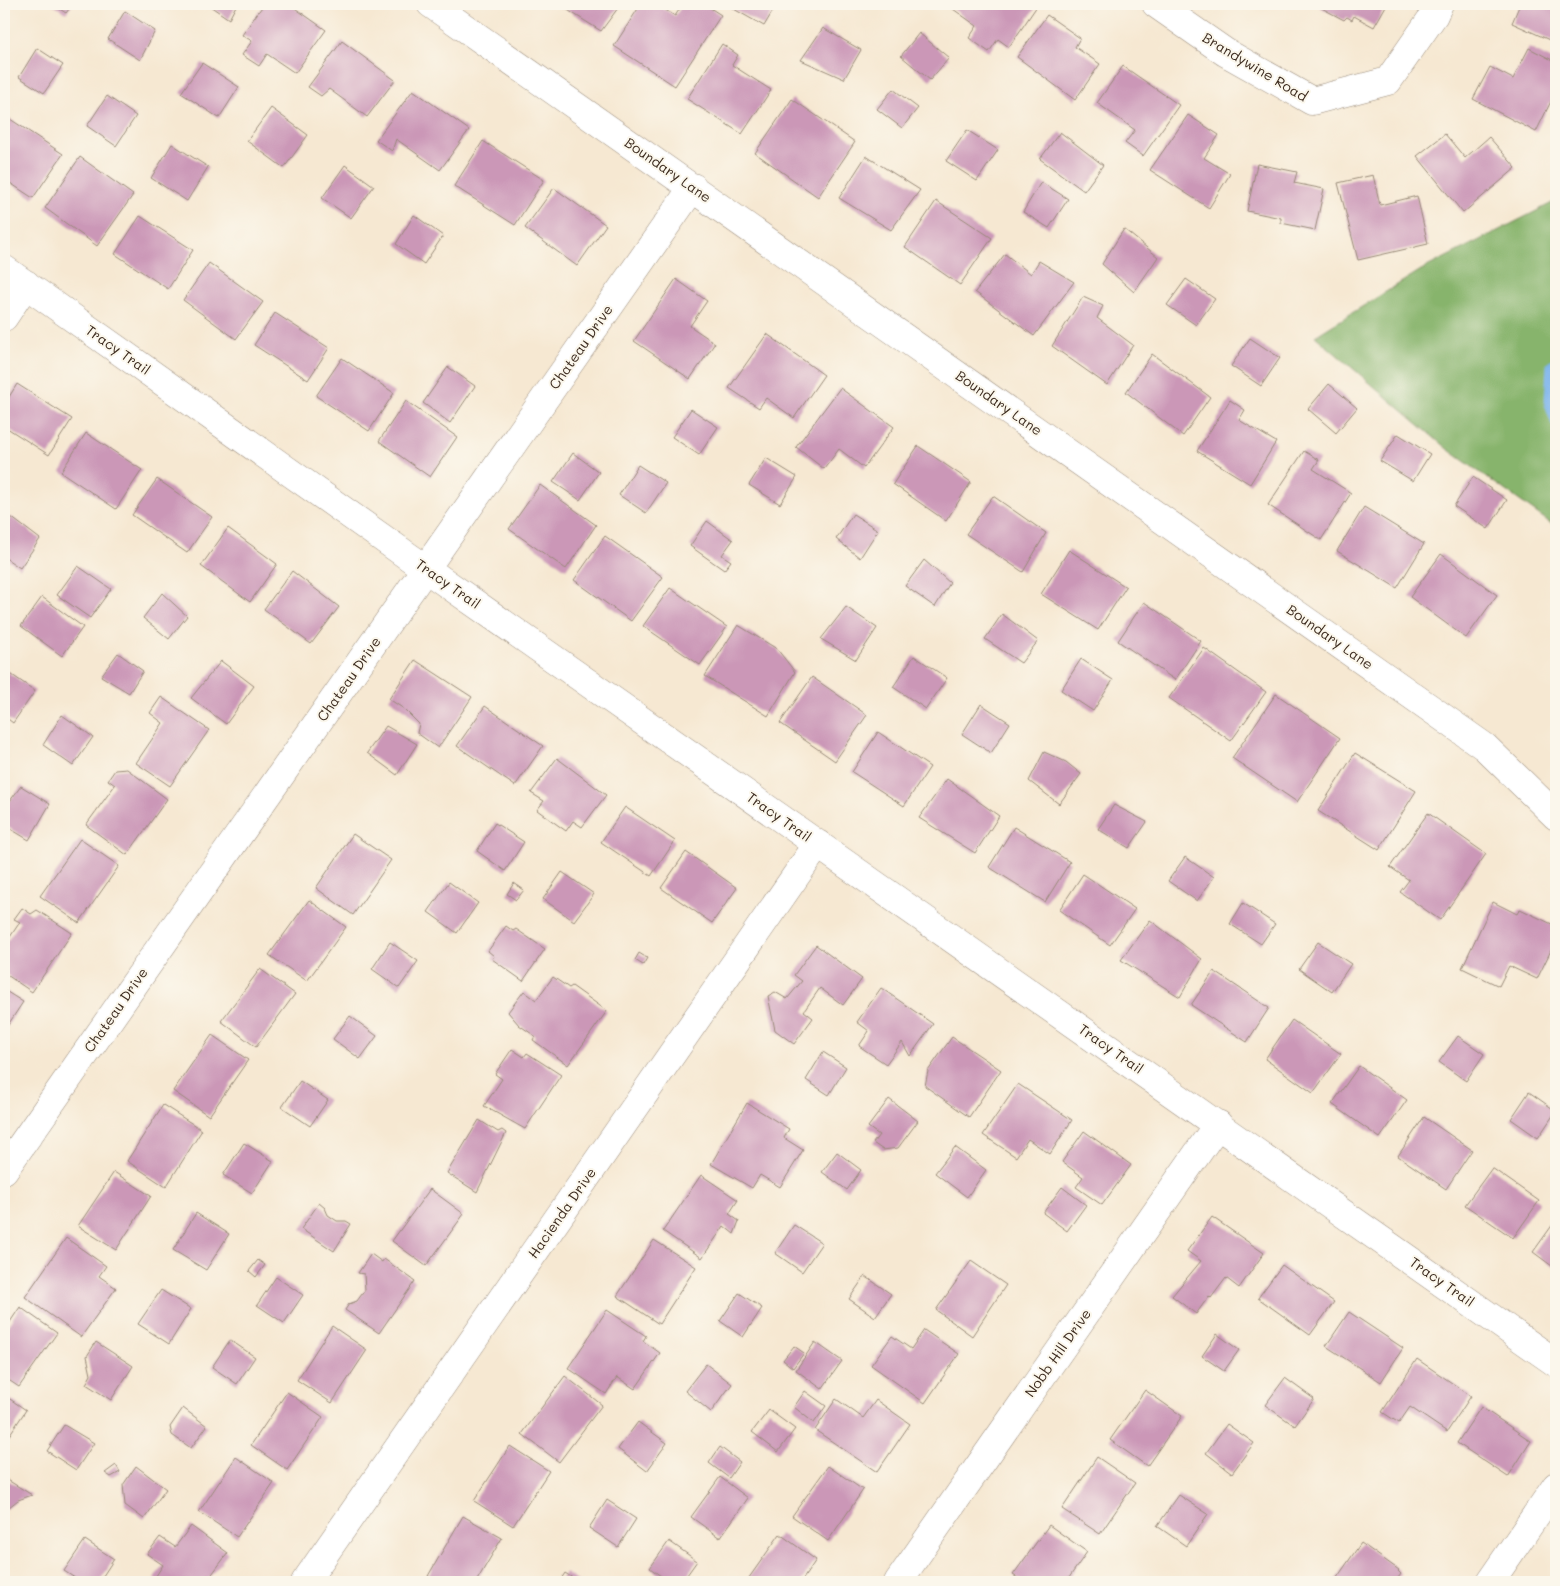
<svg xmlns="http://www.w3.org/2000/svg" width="1560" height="1586" viewBox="0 0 1560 1586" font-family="Mali,sans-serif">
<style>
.forest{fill:#87b46c;stroke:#616f45}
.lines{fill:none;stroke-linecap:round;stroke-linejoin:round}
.stream{stroke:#7cb4ec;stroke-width:9}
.building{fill:#cb97b7}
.minor-casing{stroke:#988978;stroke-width:29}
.minor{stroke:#fff;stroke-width:28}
.labels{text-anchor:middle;stroke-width:4;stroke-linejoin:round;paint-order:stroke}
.street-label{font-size:14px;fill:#3b2a1e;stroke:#fbf7ec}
</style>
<rect width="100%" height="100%" fill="#fbf7ec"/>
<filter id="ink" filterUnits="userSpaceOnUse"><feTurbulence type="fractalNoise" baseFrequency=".02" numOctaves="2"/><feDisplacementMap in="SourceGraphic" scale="10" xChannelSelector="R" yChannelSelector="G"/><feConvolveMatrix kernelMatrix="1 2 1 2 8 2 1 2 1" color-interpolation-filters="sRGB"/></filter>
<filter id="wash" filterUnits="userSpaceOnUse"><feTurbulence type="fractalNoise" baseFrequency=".0096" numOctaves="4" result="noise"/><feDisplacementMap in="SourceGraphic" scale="20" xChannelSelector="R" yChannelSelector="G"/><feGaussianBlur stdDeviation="1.12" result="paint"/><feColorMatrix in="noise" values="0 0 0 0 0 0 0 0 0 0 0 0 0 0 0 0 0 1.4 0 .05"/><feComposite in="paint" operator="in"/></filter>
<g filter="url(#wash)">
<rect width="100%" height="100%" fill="#f6e8d2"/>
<!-- forest -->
<path class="forest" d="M1556,201v326l-110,-79 -131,-112 106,-66z"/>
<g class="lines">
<!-- stream -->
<path class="stream" d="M1556,361l-5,5 -2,38 7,20"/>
</g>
<g id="blocks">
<!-- building -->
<path class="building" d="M52,4h21l-7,9z
M207,4h30l-8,15z
M264,4h25l37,26 -31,43 -28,-19 -8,12 -17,-11 10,-14 -10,-6z
M558,4h63l-20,27z
M641,4h15l19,12 8,-12h21l17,11 -46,71 -61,-40z
M735,4h42l-13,22 -32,-18z
M956,4h77l4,2 -28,41 -11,-8 -9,13 -20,-14 8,-12 -24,-17z
M1314,4h73l-13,23 -20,-11 -2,4 -5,-3 -3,3z
M1520,4h36v39l-44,-20z
M125,11l30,20 -15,29 -32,-21z
M1047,15l33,23 -5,9 25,17 -25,36 -58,-43z
M823,28l38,22 -17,29 -43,-19z
M919,33l30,25 -19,22 -29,-24z
M342,41l53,39 -28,37 -38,-28 -8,7 -13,-9z
M722,44l16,11 -6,10 39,25 -29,44 -55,-35z
M37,48l26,17 -19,28 -25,-16z
M1529,48l27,14v29l-20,41 -63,-33 17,-32 23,12z
M202,63l37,24 -20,31 -38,-25z
M1123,66l56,39 -36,51 -18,-13 10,-13 -38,-27z
M893,89l25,19 -16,20 -25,-19z
M413,90l56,40 -29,40 -44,-31 -4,12 -16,-11z
M107,96l29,20 -20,30 -29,-20z
M792,99l63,43 -37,55 -63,-44z
M271,108l37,27 -24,33 -37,-27z
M4,115l59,39 -30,44 -29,-19z
M1188,115l31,20 -15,23 26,16 -21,34 -59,-38z
M967,130l31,20 -21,31 -31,-20z
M1060,132l43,33 -19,26 -44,-32z
M1445,134l20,24 24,-21 27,31 -53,45 -46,-57z
M483,141l61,39 -29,45 -61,-39z
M172,144l36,23 -21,34 -36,-23z
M866,156l54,34 -29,40 -52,-32z
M80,157l53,38 -36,51 -52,-38z
M1257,164l40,8 -3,11 30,6 -9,41 -34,-7v-5l-34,-7z
M345,165l29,21 -23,32 -29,-20z
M1373,175l7,30 37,-9 11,48 -70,16 -20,-77z
M1041,182l27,17 -19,29 -26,-16z
M554,188l52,37 -29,41 -52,-38z
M936,201l56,37 -32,47 -55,-38z
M414,215l29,21 -19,28 -28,-20z
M140,216l53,34 -25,39 -53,-35z
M1124,229l34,28 -24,35 -32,-28z
M1005,254l26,20 8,-13 35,21 -40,54 -59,-44z
M209,263l54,39 -27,37 -53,-39z
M676,279l31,22 -17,25 25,17 -25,36 -56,-38z
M1186,279l29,20 -19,26 -29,-20z
M1083,297l20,9 -6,12 36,27 -26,40 -55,-39z
M275,313l54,35 -21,32 -54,-35z
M767,334l57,41 -30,43 -28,-20 -7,10 -30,-20z
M1250,338l30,20 -19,28 -30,-20z
M1152,354l58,43 -27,39 -57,-44z
M342,358l52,35 -25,38 -53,-35z
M448,367l27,19 -25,37 -27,-20z
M17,384l55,35 -23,36 -45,-29v-21z
M1329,384l28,24 -21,25 -28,-24z
M840,388l54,39 -30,41 -25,-19 -15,20 -28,-22z
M1230,400l15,10 -6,10 37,22 -26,42 -53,-33z
M406,401l51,36 -27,40 -51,-36z
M691,409l27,18 -19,28 -27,-18z
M86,433l56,37 -26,39 -55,-37z
M1398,434l32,20 -17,27 -33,-20z
M918,446l53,36 -25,39 -53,-37z
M1304,451l15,9 -6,9 38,24 -30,47 -53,-35z
M573,453l26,19 -19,28 -27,-18z
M766,458l31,19 -17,27 -31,-19z
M638,465l28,18 -20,30 -27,-18z
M1473,477l34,23 -19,29 -34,-23z
M157,479l55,38 -25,36 -55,-38z
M540,485l56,40 -30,44 -57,-40z
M993,496l53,37 -23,39 -57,-38z
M1364,507l60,37 -27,44 -60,-37z
M853,514l25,16 -18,28 -24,-19z
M11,517l29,22 -20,29 -16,-11v-30z
M707,521l26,19 -11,15 9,6 -7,9 -34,-24z
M228,528l49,36 -27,38 -49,-36z
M605,536l58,41 -32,44 -57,-41z
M1069,550l57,37 -28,43 -57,-36z
M1441,554l56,41 -31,43 -56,-41z
M924,560l26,23 -15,24 -30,-21z
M78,566l33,23 -21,29 -33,-23z
M292,571l47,36 -28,37 -47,-35z
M670,588l57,39 -27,38 -57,-39z
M162,593l25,23 -18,23 -26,-21z
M42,597l41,30 -21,29 -41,-30z
M1144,602l57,39 -26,39 -57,-39z
M846,607l31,21 -21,32 -35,-21z
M1002,614l36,27 -17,22 -36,-24z
M738,625l39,24 18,23 -27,44 -63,-40z
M1204,648l62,44 -35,49 -62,-43z
M118,653l25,18 -14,22 -28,-17z
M914,656l33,22 -21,31 -33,-22z
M1081,659l32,21 -20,31 -32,-21z
M415,660l57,37 -34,51 -21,-15 2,-9 -15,-15 -15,-10z
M221,661l33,25 -28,38 -35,-26z
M5,670l30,21 -22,32 -9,-7z
M812,677l55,38 -32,46 -55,-38z
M1276,694l64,44 -43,64 -65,-44z
M161,697l48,33 -39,56 -34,-23 27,-40 -13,-10z
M981,704l29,19 -19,30 -29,-19z
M485,706l58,40 -28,40 -58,-40z
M62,715l31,22 -20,29 -30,-21z
M386,726l31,18 -20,31 -30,-22z
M878,732l52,35 -26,39 -52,-34z
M1044,752l22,10 15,12 -22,30 -30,-23z
M1355,753l61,38 -37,59 -61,-39z
M557,758l49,37 -24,32 -9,-6 -7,10 -29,-21 7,-9 -13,-8z
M127,769l40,30 -40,56 -41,-30 29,-40 -7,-5 7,-10z
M947,779l52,37 -24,37 -56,-35z
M21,786l29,18 -21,36 -25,-15v-16z
M1114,805l33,17 -18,26 -31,-19z
M625,807l50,34 -24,35 -50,-34z
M1428,813l58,41 -46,66 -40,-28 9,-12 -19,-13z
M495,823l29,19 -19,29 -28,-20z
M1014,827l56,35 -25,40 -56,-35z
M353,834l38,26 -38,55 -37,-27z
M80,839l39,27 -40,57 -39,-27z
M686,852l51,36 -25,35 -51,-35z
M1185,857l29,20 -17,24 -29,-20z
M562,872l32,22 -20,27 -31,-22z
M1083,874l52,35 -25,36 -51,-35z
M449,882l29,21 -21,30 -29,-21z
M514,883l10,7 -8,10 -9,-6z
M309,900l37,27 -39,54 -38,-26z
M1493,902l24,12 3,-5 36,17v14l-19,39 -28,-13 -10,20 -37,-18z
M1243,903l32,21 -14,20 -31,-20z
M22,908l9,6 6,-4 35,23 -40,59 -28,-19v-27l16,-24 -6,-3z
M1150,920l52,39 -22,38 -59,-37z
M506,926l7,5 3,-2 29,20 -22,32 -31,-22 2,-3 -6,-5z
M390,942l28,19 -19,27 -27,-19z
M1318,942l33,22 -19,28 -33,-23z
M816,945l46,34 -19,26 -23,-17 -16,23 9,7 -19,26 -19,-14 -7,-34 7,-4 12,7 15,-18 -8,-6z
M639,953l8,5 -4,7 -8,-5z
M260,969l35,25 -39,53 -35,-26z
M1214,971l55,37 -22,34 -56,-37z
M553,977l16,11 3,-2 35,25 -39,54 -35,-25 2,-4 -16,-11 -11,-13 16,-21 12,9z
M881,988l52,36 -23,32 -8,-14 -16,22 -27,-18 10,-15 -12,-9z
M4,990l19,12 -19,29z
M350,1016l27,20 -17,23 -27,-20z
M1292,1020l49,34 -28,39 -48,-34z
M212,1035l36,25 -39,56 -36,-25z
M1458,1036l26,18 -18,27 -27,-19z
M952,1037l49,33 -32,47 -44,-31 3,-15z
M512,1049l12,8 3,-4 34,22 -36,54 -41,-23 18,-27 -7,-5z
M823,1052l23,15 -17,28 -23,-15z
M1359,1066l48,34 -27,38 -48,-34z
M300,1081l28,19 -18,26 -28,-19z
M1018,1084l54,36 -22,34 -22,-15 -12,18 -33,-22z
M1529,1092l27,19 -18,27 -27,-19z
M889,1099l29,22 -20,27 -15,2 -10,-7 6,-8 -11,-8z
M747,1103l42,26 -5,9 19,12 -23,37 -20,-12 -8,13 -41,-24z
M163,1105l39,25 -36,57 -39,-26z
M1424,1117l48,33 -26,39 -48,-33z
M479,1120l19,12 4,-2 4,3 -29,59 -30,-19z
M1084,1131l47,34 -29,40 -26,-18 7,-10 -21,-15z
M244,1143l29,18 -21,32 -29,-18z
M955,1147l31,23 -19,27 -32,-24z
M837,1152l24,18 -14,20 -25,-18z
M1492,1168l47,33 -26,37 -48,-33z
M114,1172l37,24 -35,54 -38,-24z
M701,1175l37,25 -9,14 10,7 -5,13 -10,-8 -22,32 -39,-27z
M1062,1187l24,18 -19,26 -24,-18z
M430,1189l34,25 -38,52 -34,-25z
M319,1203l6,5 3,7 9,6h9l5,3 -17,27 -33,-22z
M196,1213l33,21 -23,36 -33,-20z
M1212,1217l52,36 -25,35 -13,-10 -15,20 -2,-2 -13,18 -24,-18 29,-35 -14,-10z
M1556,1220v49l-23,-17z
M794,1225l28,18 -20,29 -27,-19z
M66,1238l40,28 -7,10 17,12 -35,49 -56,-40z
M654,1240l42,27 -37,57 -42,-28z
M371,1254l11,8 2,-3 31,22 -36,52 -34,-23 4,-6 8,-3 8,-11 -1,-16 -6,-1z
M258,1260l7,5 -9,12 -7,-6z
M971,1261l35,24 -34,51 -36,-26z
M1282,1265l52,37 -24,33 -52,-37z
M865,1276l26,18 -16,23 -26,-18z
M276,1277l27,18 -19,28 -27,-18z
M161,1290l30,19 -22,35 -31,-20z
M739,1293l23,15 -19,29 -23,-16z
M20,1307l37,26 -38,54 -15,-10v-46z
M607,1310l39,26 -3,5 17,12 -25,36 -18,-12 -11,17 -38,-26z
M1349,1312l54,36 -22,34 -55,-36z
M332,1326l35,24 -35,53 -35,-23z
M924,1330l35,24 -34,49 -54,-38 21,-29 19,13z
M1217,1334l22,16 -15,21 -22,-15z
M230,1340l25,17 -18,27 -25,-17z
M96,1342l37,24 -22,34 -25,-16 5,-9 -4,-19z
M815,1342l27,19 -20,28 -26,-19z
M794,1346l10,7 -11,15 -10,-8z
M1417,1359l54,37 -24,36 -37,-25 -11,16 -17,-11z
M706,1364l26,20 -21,28 -26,-21z
M565,1376l37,29 -43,57 -37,-28z
M1285,1378l29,21 -19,27 -30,-21z
M1145,1390l37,26 -35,50 -37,-26z
M805,1391l21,15 -12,17 -20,-16z
M287,1392l36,25 -36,53 -36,-25z
M4,1395l22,15 -18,27 -4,-3z
M836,1399l27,19 13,-18 34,24 -33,48 -62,-42z
M1481,1407l50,34 -23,36 -51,-34z
M183,1408l24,18 -16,22 -19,-13 -2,-8z
M769,1410l26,19 -17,23 -26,-20z
M638,1422l29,21 -20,28 -29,-22z
M1227,1424l27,19 -22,30 -26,-20z
M64,1425l30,18 -18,27 -29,-19z
M510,1446l39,25 -36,55 -39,-25z
M720,1447l20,15 -11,16 -20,-15z
M236,1457l38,26 -37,54 -38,-25z
M1097,1457l38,26 -35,51 -38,-25z
M116,1465l4,7 -9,5 -6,-4z
M136,1466l30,23 -22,30 -19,-14 -2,-20z
M828,1466l35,24 -35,51 -36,-25z
M720,1477l28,21 -28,40 -29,-21z
M6,1479l26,16 -14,5 -14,11z
M1179,1495l29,19 -22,32 -29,-20z
M607,1500l29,19 -18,28 -29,-19z
M463,1516l39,22 -26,44h-38l-10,-6z
M1049,1525l38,27 -21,30h-42l-11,-7z
M191,1526l37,27 -22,29h-47l-5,-3 9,-14 -16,-11 13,-17 15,10z
M780,1534l36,26 -15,22h-55z
M85,1540l29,19 -15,23h-18l-17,-11z
M669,1541l28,20 -15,21h-13l-19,-14z
M1361,1543l38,27 -1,1 3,3 -6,8h-61z
M565,1573l14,9h-20z"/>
</g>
</g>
<g filter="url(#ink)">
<use href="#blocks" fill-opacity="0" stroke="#988978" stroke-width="1"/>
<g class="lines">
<!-- minor casing -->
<g class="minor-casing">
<path id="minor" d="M431,4l1054,743 71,69
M1156,4l69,48 87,49 76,-20 46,-66 5,-11
M4,269l422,300 1130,794
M4,317l22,-33
M4,1170l689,-983
M305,1582l513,-738
M898,1582l320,-458
M1490,1582l66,-96"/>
</g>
<!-- minor -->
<use href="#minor" class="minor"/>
</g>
</g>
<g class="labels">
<!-- street labels -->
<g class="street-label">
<text transform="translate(1255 67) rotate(31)" y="5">Brandywine Road</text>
<text transform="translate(668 170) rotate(35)" y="5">Boundary Lane</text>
<text transform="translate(581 347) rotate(-55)" y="5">Chateau Drive</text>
<text transform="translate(118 350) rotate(35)" y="5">Tracy Trail</text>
<text transform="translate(999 403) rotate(35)" y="5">Boundary Lane</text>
<text transform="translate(448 584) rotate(35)" y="5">Tracy Trail</text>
<text transform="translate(1330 637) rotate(35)" y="5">Boundary Lane</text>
<text transform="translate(349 679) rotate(-55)" y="5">Chateau Drive</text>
<text transform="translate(779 817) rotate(35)" y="5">Tracy Trail</text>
<text transform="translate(116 1010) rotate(-55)" y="5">Chateau Drive</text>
<text transform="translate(1111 1049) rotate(35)" y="5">Tracy Trail</text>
<text transform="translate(562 1213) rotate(-55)" y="5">Hacienda Drive</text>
<text transform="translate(1442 1282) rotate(35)" y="5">Tracy Trail</text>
<text transform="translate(1058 1353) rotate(-55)" y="5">Nobb Hill Drive</text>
</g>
</g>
<!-- margin -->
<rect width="1560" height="1586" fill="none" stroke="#fbf7ec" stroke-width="20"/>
</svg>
